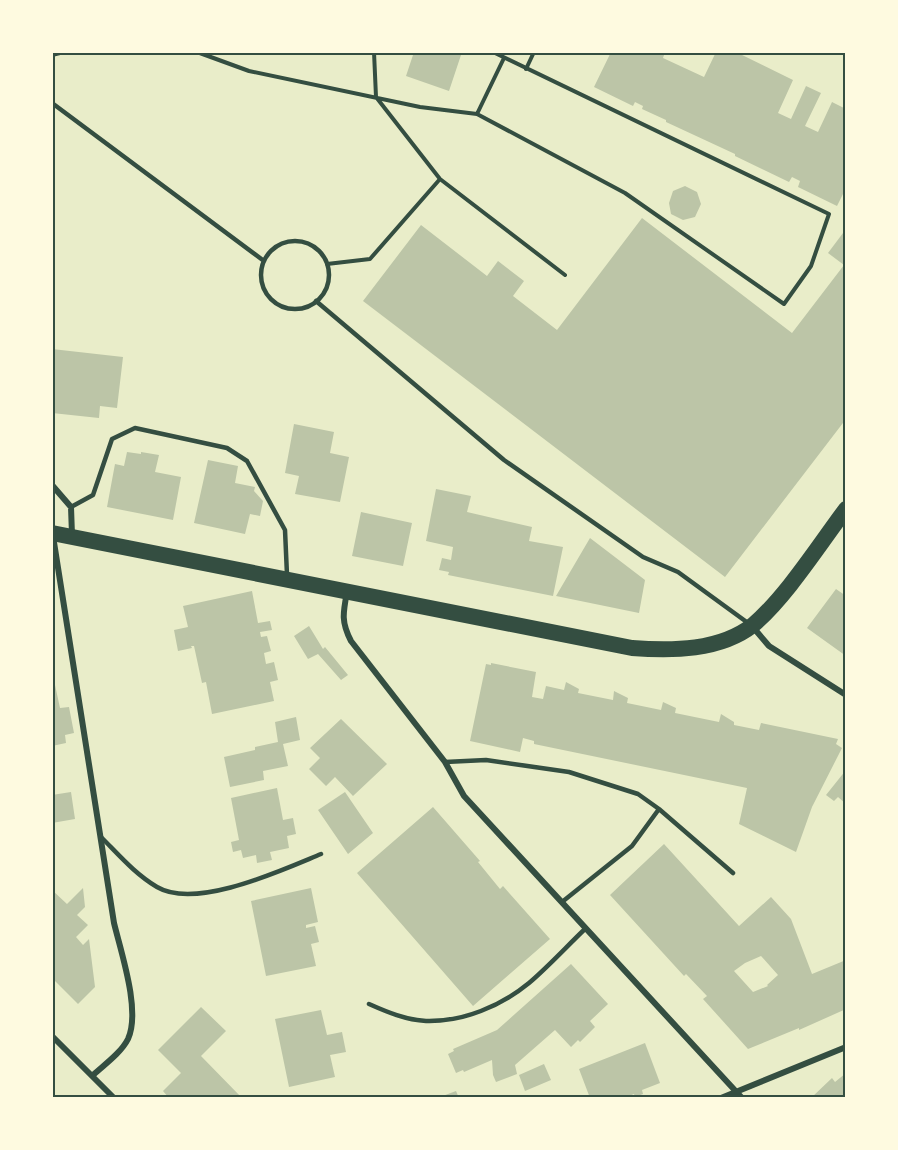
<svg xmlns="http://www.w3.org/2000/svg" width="898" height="1150" viewBox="0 0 898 1150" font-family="Montserrat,sans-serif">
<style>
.building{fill:#bcc5a7;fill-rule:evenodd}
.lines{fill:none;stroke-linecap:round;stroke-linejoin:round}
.path{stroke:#344e41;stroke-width:4}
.service{stroke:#344e41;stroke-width:4.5}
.minor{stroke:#344e41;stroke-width:6}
.trunk{stroke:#344e41;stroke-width:16}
.neatline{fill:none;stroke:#344e41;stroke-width:2}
</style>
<rect width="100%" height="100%" fill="#e9edc9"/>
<!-- building -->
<path class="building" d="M414,52h48l-13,39 -43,-15z
M611,52h54l-2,6 41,19 12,-25h20l57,28 -15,33 13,6 15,-33 15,7 -16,33 13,6 14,-30 14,7v79l-9,18 -39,-19 2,-6 -8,-4 -3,5 -54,-26v-2l-69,-32v-2l-24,-11 1,-3 -8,-4 -2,4 -39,-19z
M685,186l12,6 4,12 -6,13 -12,3 -12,-6 -2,-11 4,-12z
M642,218l150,115 52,-68 -16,-12 18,-24v190l-121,158 -362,-276 58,-76 66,51 11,-15 26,20 -11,15 44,34z
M52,349l71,8 -6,51 -17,-2 -1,12 -47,-5z
M294,424l40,8 -4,21 19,4 -9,45 -45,-8 4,-18 -14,-3z
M127,452l14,2v-2l18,3 -4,17 26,5 -8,43 -66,-13 8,-43 9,2z
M208,460l30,6 -3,17 20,4 -1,4 9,10 -3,15 -10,-2 -5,20 -51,-11z
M436,489l35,7 -4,16 65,15 -3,14 34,6 -10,49 -105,-21 1,-3 -10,-2 3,-12 9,2 2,-13 -27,-6z
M361,512l51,11 -9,43 -51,-10z
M590,538l55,42 -6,33 -83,-17z
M836,589l10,7v60l-39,-28z
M252,591l6,32 12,-2 2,9 -12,2 1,5 6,-1 4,15 -7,2 2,11 8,-2 4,18 -8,2 4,19 -62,13 -6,-32 -4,1 -8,-37h-3l1,2 -14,3 -4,-21 14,-3 -5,-21z
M309,626l14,23 2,-2 23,28 -7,5 -23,-26 -10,5 -14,-23z
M491,663l45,9 -4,25 11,2 3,-13 18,4 2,-8 13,7 -1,4 35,7 1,-9 14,7 -1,5 34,7 2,-8 13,6 -1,5 44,9 2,-8 13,8v3l25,5 2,-7 77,16 -2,5 6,4 -30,59 -16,45 -57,-28 8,-36 -213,-44v-3l-11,-3 -3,14 -50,-11 16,-77 5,1z
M55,685l5,23 9,-1 5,26 -9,2 1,8 -14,3v-60z
M296,717l4,23 -17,4 5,22 -25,5 1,9 -34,7 -6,-30 31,-7v-3l23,-5 -3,-20z
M341,719l46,45 -34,32 -18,-19 -9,9 -17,-17 11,-11 -10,-10z
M846,770v34l-8,-7 -4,4 -8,-6z
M277,788l6,32 10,-2 3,16 -9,2 2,12 -19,4 2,8 -15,3 -1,-8 -13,3 -2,-8 -8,2 -2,-10 8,-2 -8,-42z
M71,792l4,27 -23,4v-28z
M345,792l28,41 -25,21 -30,-44z
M433,807l47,54 -2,1 22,27 3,-3 47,53 -77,67 -116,-133z
M664,844l75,82 32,-29 20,22 21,55 34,-14v49l-47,21v-2l-51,21 -45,-50 4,-3 -21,-22 -2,2 -74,-81zM761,956l17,19 -11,10 1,1 -15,6 -19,-21 11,-8z
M83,888l2,19 -8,8 11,10 -12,12 7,8 6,-6 6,48 -17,17 -26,-26v-88l15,14z
M311,888l7,34 -12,3v3l9,-2 4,16 -8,2 5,22 -50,10 -15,-75z
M571,964l37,40 -18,17 5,6 -15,15 -2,-2 -7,7 -16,-17 -40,35 2,9 -21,8 -3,-7 -1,-15 -28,12 -1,-2 -7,3 -8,-19 6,-3 -1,-2 44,-19z
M201,1007l25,24 -25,25 41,42h-73l-6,-7 18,-18 -23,-23z
M321,1010l6,25 15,-3 4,20 -16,3 5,22 -46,10 -14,-68z
M645,1043l15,40 -18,7 1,4 -8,3 -1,-3 -10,4h-34l-11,-29z
M544,1064l7,16 -26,11 -6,-16z
M846,1073v25h-35l21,-20 3,4z
M456,1091l3,7h-19v-1z"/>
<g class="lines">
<!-- path -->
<path class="path" d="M197,52l52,19 171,36 57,7
M374,52l2,45 64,82 125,96
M493,52l336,162 -18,52 -27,38 -159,-111 -148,-79 27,-56
M52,55l12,-3
M526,69l8,-17
M327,264l43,-5 70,-80"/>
<!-- service -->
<path class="service" d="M52,103l212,158
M261 275a34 34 0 1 1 68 0a34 34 0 1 1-68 0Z
M316,301l188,159 139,97 35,15 70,51
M71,507l22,-12 19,-56 23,-11 92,20 20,13 38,69 2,45
M445,762l41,-2 83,12 69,22 21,15 74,64
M101,837c18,18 34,37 56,50 39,23 125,-17 164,-33
M562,902l70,-56 27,-37
M369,1004c18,8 37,16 57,17 37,1 75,-15 103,-38 20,-17 38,-37 57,-55"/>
<!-- minor -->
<path class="minor" d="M52,485l19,22 1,28
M53,536l61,387c7,29 27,88 14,116 -7,14 -24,26 -36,37
M347,592c-4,21 -6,30 4,49l94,121 19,34 278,302
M752,626l17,20 77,49
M52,1036l62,62
M721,1098l125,-51"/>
<!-- trunk -->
<path class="trunk" d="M52,533l580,115c40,3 88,3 121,-23 33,-28 66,-80 93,-116"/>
</g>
<!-- border -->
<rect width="898" height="1150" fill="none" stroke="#fefae0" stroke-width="108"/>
<rect x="54" y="54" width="790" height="1042" class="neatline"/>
</svg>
